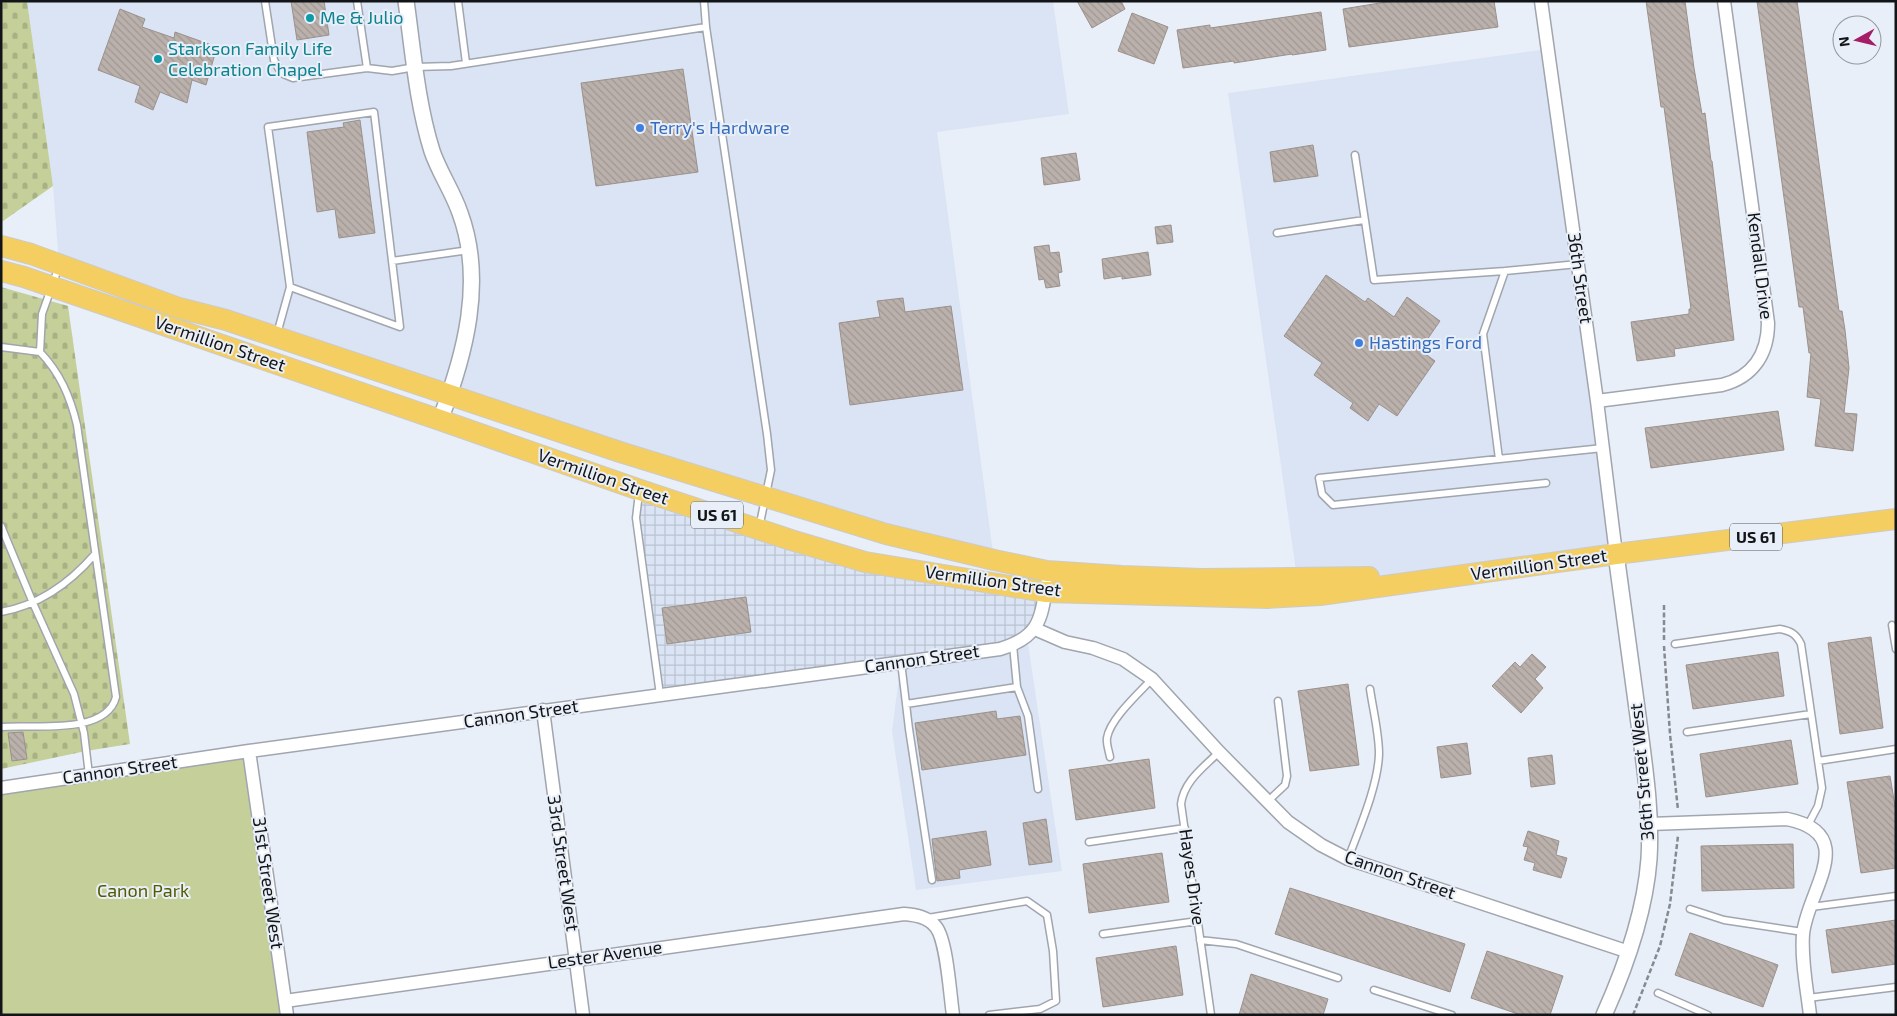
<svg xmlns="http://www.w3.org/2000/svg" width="1897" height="1016" viewBox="0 0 1897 1016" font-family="'Exo 2',sans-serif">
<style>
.built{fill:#dae4f4}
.industrial{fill:url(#industrial-grid)}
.green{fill:#c5cf9a}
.cemetery{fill:url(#cemetery-stones)}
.building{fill:url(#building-back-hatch);stroke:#9b918c}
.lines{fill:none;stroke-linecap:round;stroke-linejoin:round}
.service-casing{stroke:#a0a5ae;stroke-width:9}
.minor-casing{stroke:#a0a5ae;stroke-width:15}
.tertiary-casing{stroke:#a0a5ae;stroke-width:18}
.trunk-casing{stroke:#cbcbcc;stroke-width:22}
.path{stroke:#868a90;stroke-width:2.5;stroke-dasharray:5 2.5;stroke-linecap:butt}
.service{stroke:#fff;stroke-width:6}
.minor{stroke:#fff;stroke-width:12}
.tertiary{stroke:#fff;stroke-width:15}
.trunk{stroke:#f4ce60;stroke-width:20}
.culture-dot{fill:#0f9aa8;stroke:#e9eff8;stroke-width:2}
.shop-dot{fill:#3f7fe0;stroke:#e9eff8;stroke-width:2}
.labels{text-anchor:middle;stroke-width:4;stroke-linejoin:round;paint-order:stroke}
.shield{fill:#e9eff8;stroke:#52565a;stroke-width:1}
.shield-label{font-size:16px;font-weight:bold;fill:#121417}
.culture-label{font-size:18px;fill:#0d838f;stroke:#e9eff8;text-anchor:start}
.shop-label{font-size:18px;fill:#366cbe;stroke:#e9eff8;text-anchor:start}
.street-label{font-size:18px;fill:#121417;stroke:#e9eff8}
.park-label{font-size:18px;fill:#515a00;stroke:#e9eff8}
</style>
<defs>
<pattern id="industrial-grid" width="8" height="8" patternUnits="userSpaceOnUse" patternTransform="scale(1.25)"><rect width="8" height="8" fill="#dae4f4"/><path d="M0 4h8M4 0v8" fill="none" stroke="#bac3d0"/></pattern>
<pattern id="cemetery-stones" width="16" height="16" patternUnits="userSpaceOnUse" patternTransform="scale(1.25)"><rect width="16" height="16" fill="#c5cf9a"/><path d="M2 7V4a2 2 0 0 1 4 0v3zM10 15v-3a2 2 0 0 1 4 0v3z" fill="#a8b184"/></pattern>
<pattern id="building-back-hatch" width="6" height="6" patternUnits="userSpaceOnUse" patternTransform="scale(1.25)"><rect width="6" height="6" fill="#bbb1ac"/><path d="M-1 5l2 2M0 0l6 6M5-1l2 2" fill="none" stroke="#a09793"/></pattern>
</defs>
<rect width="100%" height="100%" fill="#e9eff8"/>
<!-- built -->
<path class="built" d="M27,1h1026l16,113 -132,18 57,428 -935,-296 -6,-78z
M1548,49l68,505 -155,21 -164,3 -69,-485z
M1027,637l35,234 -146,19 -24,-159 9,-69z"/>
<!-- industrial -->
<path class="industrial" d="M640,490l119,39 286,63 -21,48 -364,55 -24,-177z"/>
<!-- green -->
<path class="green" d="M249,751l38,262 -10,2h-276v-227z"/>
<!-- cemetery -->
<path class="cemetery" d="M1,1h26l26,185 -50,35h-2z
M1,287l67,19 62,438 -44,7 -85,18z"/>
<!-- building -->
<path class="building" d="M291,1h33l5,34 -32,5z
M1077,1h44l4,8 -33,19z
M1392,1h102l4,26 -149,20 -6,-38z
M1646,1h39l9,67 8,46 3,-1 6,48h1l22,179 -60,9 1,7 -38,5 -6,-39 58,-8v-5h2l-27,-202h-3z
M1757,1h40l42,310h3l3,19 4,38 -5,45 13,1 -4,37 -38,-5 6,-47 -14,-2 4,-44h-2l-6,-46h-4z
M120,9l25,10 -3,8 32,11 1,-6 42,15 -11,38 -14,-5 -5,23 -27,-11 -7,18 -18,-8 5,-16 -42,-16z
M1321,12l5,38 -34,5v-1l-58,9v-2l-51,7 -6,-38 33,-5v3z
M1132,13l36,14 -14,37 -36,-13z
M683,69l15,103 -102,14 -15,-103z
M360,120l15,113 -36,5 -4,-29 -18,3 -10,-80 37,-5 -1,-4z
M1313,145l5,31 -44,6 -4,-30z
M1076,153l4,27 -36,5 -3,-27z
M1171,225l2,17 -16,2 -2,-17z
M1049,245l1,8 9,-1 3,20 -4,1 2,13 -14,2 -2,-9 -5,1 -5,-33z
M1148,252l3,23 -29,4v-3l-18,3 -2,-20z
M1326,275l39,27 3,-4 26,19 13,-20 33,24 -20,29 15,11 -38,55 -18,-12 -11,17 -18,-13 3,-5 -39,-28 8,-12 -38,-27z
M903,298l2,14 46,-6 12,84 -113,15 -11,-82 41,-6 -3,-16z
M1778,411l6,39 -133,18 -6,-40z
M746,597l5,35 -84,12 -5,-36z
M1871,637l12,91 -43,6 -12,-91z
M1778,652l6,44 -91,13 -7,-44z
M1532,654l14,13 -11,12 8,9 -22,25 -29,-27 23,-24 5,5z
M1348,684l11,81 -49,6 -12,-80z
M996,711l1,8 23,-3 6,39 -104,15 -7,-47z
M23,732l4,27 -15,2 -4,-28z
M1791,740l7,44 -92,13 -6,-43z
M1467,743l4,31 -30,4 -4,-31z
M1552,755l3,29 -24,3 -3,-29z
M1149,759l6,49 -79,12 -7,-50z
M1890,776l6,36v56l-35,5 -14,-91z
M1046,819l6,43 -23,3 -6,-42z
M986,831l5,34 -32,5 1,8 -23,3 -5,-42z
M1528,831l31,10 -3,14 11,3 -6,20 -28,-8 2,-7 -11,-3 4,-13 -5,-1z
M1793,844l1,44 -92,3 -1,-45z
M1162,853l7,49 -80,11 -6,-49z
M1290,888l175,56 -15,48 -175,-58z
M1896,920v44l-64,9 -6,-43z
M1690,933l88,32 -15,42 -88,-32z
M1176,946l7,49 -80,12 -7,-49z
M1487,951l76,25 -13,39h-29l-50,-17z
M1251,974l77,25 -5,16h-84z"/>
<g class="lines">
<!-- service casing -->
<g class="service-casing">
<path id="service" d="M265,1l9,59 7,13 12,5 74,-10 25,3 23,-4 36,-1 255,-39 61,407 4,36 -12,58
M357,1l10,67
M458,1l8,62
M704,1l2,26
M1355,155l19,125 131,-9 73,-7
M1277,233l87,-13
M392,261l77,-11
M277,334l13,-47 110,40 -26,-215 -106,15 22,160
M1,347l39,5c20,21 30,44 37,73l39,272c-10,39 -84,27 -115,30
M40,352l2,-38 17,-48
M1499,459l-16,-125 22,-63
M1546,483l-213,22 -11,-11 -3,-16 284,-30
M639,493l-3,25 24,177
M1,526l32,77 41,91 10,39 5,42
M1,612c39,-7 69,-29 94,-58
M1892,625l4,24
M1675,644l105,-15c11,2 16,5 21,15l21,144 -4,18 -10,19
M901,662l8,67 23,151
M1017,687l11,29 10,73
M906,704l111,-17 -4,-42
M1687,732l124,-18
M1110,757c-1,-6 -4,-13 -3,-19 3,-19 32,-45 45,-59
M1818,761l78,-12
M1267,802l18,-17 2,-9 -9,-75
M1089,842l96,-14
M1348,859c11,-30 30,-73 31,-105 0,-21 -6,-44 -9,-65
M1811,907l85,-11
M1690,909l34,11 79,12
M928,918l99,-17 20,14 6,36 3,50 -16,8 -51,6
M1103,934l95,-13
M1200,940l36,4 102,34
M1374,990l78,25
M1658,993l50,22
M1808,998l88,-11
M1211,1015l-30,-211c3,-23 22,-36 38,-52"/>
</g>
<!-- minor casing -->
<g class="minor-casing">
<path id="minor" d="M1541,1l56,400 19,153
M1597,401l125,-16c31,-8 46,-31 46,-62l-44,-322
M1035,629l30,13 28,6 30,11 29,20 67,73 69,70 33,23 27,14 281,93
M543,710l40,305
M249,751l38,264
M1,788l248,-37 751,-102c37,-11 42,-28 46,-64
M1650,824l137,-5c74,15 20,72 16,115 -2,27 4,55 7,81
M285,1001l619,-87c12,1 24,3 32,13 11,14 14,68 17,88"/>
</g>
<!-- tertiary casing -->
<g class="tertiary-casing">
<path id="tertiary" d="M406,1c7,50 11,102 26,150 7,21 21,41 28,62 25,68 5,142 -20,207
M1604,1015c22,-49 41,-102 45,-156 3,-48 -5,-96 -11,-143 -7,-54 -15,-108 -22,-162"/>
</g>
<!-- trunk casing -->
<g class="trunk-casing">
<path id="trunk" d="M1,246l30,8 148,54 47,12 394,132 266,82 108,26 53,11 75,5 80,3 167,-2
M1,271l23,6 416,143 200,70 151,50 74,22 180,30 222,6 53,-3 296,-41 280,-35"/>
</g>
<!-- path -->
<path class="path" d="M1664,605v36
M1664,646l6,88 8,76
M1633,1015l27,-69 10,-42 8,-68"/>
<!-- service -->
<use href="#service" class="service"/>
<!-- minor -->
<use href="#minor" class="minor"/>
<!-- tertiary -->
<use href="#tertiary" class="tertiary"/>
<!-- trunk -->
<use href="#trunk" class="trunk"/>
</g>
<!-- markers -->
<g class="culture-dot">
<circle cx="310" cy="18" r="5"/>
<circle cx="158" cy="59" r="5"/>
</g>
<g class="shop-dot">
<circle cx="640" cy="128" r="5"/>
<circle cx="1359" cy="343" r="5"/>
</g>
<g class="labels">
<!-- shield labels -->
<g class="shield">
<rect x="691" y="501.5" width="52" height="27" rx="4"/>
<rect x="1730" y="523.5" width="52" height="27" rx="4"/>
</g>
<g class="shield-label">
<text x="717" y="521">US 61</text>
<text x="1756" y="543">US 61</text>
</g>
<!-- culture labels -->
<g class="culture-label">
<text x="320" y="24">Me &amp; Julio</text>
<text x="168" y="55">Starkson Family Life<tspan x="168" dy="21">Celebration Chapel</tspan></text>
</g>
<!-- shop labels -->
<g class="shop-label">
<text x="650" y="134">Terry's Hardware</text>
<text x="1369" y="349">Hastings Ford</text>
</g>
<!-- street labels -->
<g class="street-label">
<text transform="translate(1760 266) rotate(83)" y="6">Kendall Drive</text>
<text transform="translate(1580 278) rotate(82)" y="6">36th Street</text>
<text transform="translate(220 344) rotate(19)" y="6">Vermillion Street</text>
<text transform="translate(603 477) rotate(19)" y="6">Vermillion Street</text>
<text transform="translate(1539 565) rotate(-8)" y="6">Vermillion Street</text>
<text transform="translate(993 581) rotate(8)" y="6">Vermillion Street</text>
<text transform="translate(922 659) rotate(-8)" y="6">Cannon Street</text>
<text transform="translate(521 714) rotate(-8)" y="6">Cannon Street</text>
<text transform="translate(120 770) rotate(-8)" y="6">Cannon Street</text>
<text transform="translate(1642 772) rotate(-95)" y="6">36th Street West</text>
<text transform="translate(563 863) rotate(82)" y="6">33rd Street West</text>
<text transform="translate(1400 875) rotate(19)" y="6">Cannon Street</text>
<text transform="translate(1192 877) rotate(82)" y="6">Hayes Drive</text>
<text transform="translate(268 883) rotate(82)" y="6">31st Street West</text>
<text transform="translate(605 955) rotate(-8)" y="6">Lester Avenue</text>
</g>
<!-- park labels -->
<g class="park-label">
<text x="143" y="897">Canon Park</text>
</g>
</g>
<!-- border -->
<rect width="1897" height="1016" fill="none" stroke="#121417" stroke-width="5"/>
<!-- north arrow -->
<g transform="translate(1857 40) rotate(262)"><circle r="24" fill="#e9eff8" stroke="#93979e"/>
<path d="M0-4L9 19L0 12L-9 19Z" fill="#a51d66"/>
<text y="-8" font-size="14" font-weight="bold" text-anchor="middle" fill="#121417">N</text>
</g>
</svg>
